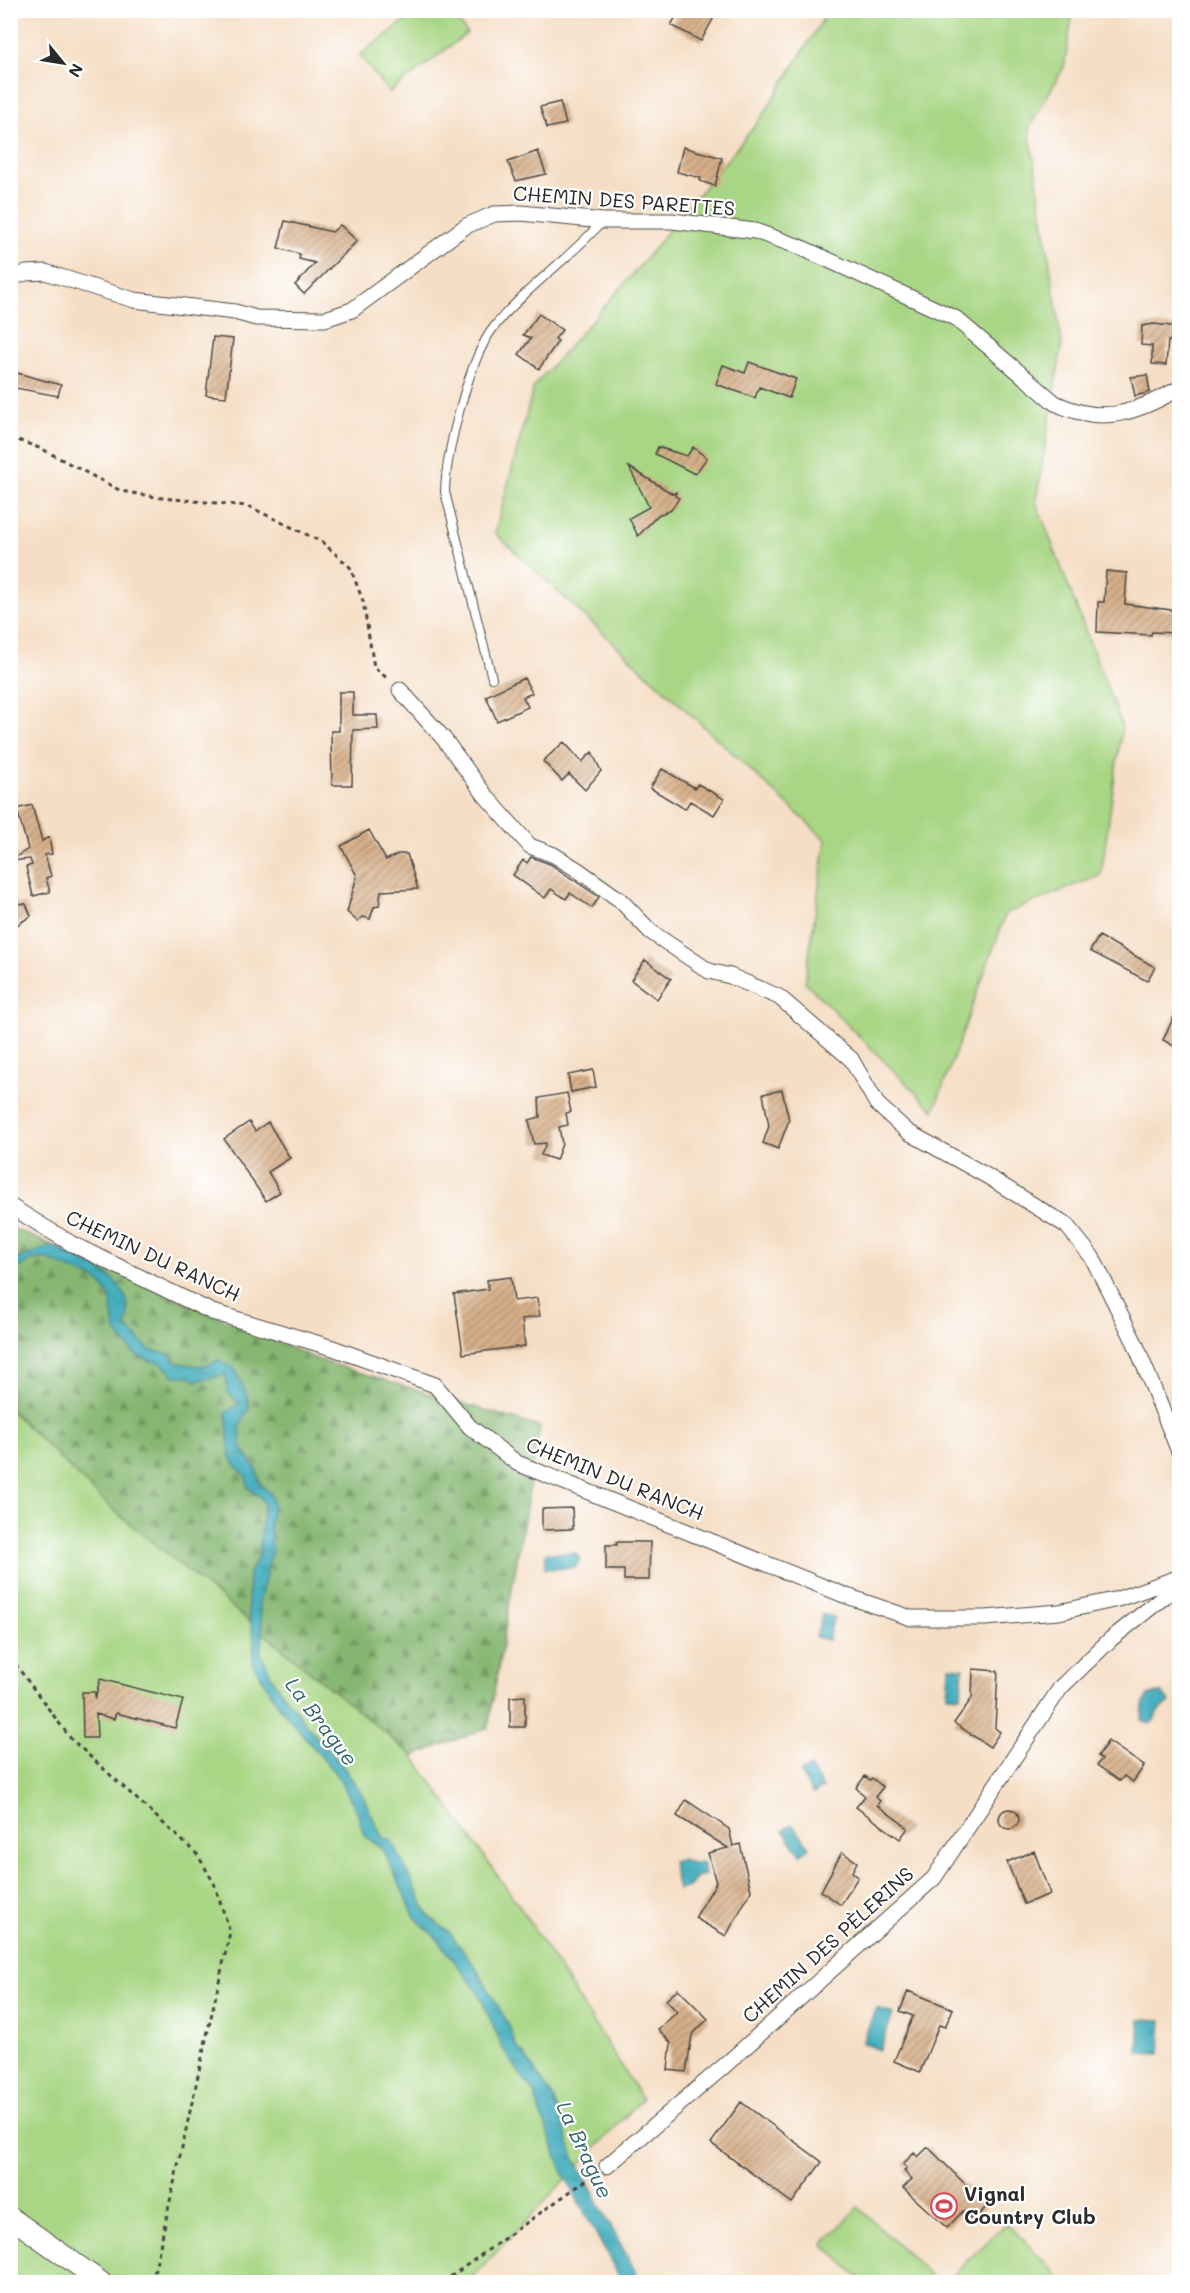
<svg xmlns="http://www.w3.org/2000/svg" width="1190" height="2293" viewBox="0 0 1190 2293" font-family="Mali,sans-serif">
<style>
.green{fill:#a8d684;stroke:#6a8058;stroke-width:1.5}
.forest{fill:url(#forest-firs);stroke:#58714e;stroke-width:1.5}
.water{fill:url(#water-ripples);stroke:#346b73;stroke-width:1.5}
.building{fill:url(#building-hatch)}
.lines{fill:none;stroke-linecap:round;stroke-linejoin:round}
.service-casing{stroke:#494642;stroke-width:10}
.minor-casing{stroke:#494642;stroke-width:17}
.tertiary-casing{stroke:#494642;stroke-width:22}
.path{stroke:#494642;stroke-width:3;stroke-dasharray:4.5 4.5;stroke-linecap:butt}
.service{stroke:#fff;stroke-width:8}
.minor{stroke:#fff;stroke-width:15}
.tertiary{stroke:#fff;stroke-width:20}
.labels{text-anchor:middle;stroke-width:4.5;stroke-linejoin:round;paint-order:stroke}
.street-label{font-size:20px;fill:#2b2b2b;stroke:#fff}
.poi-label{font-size:20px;font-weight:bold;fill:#2b2b2b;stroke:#fff;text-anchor:start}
.water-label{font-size:21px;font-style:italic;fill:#33656c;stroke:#fff}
</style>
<defs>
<pattern id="forest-firs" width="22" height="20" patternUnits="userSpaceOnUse" patternTransform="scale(1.5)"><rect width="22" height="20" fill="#86b772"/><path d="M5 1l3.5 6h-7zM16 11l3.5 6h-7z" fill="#6e955e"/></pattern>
<pattern id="water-ripples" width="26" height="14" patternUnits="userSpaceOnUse" patternTransform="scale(1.5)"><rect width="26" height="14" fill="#3dabbb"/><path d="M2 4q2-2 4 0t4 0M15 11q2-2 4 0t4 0" fill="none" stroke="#338b98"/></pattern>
<pattern id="building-hatch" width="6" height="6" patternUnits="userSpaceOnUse" patternTransform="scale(1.5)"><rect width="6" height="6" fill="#d7b08a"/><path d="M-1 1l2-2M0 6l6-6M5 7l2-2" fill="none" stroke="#af8f71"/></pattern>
</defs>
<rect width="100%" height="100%" fill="#fff"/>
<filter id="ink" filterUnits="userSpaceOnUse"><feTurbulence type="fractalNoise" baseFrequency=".0167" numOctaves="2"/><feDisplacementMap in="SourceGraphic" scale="12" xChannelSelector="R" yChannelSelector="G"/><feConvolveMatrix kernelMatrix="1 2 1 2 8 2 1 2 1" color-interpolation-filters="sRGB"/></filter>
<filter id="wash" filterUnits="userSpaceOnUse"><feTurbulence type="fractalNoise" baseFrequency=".008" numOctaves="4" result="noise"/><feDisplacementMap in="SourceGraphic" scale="24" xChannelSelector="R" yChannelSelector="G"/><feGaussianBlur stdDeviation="1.35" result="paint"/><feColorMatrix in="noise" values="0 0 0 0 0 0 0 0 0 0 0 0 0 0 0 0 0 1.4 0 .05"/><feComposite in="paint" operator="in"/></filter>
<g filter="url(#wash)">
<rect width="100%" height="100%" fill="#f5dec5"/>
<!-- green -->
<path class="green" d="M419,10l31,1 17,22 -78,60 -29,-38z
M828,11h245l-9,56 -35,61 33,216 -26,158 86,224 -21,149 -95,38 -72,198 -129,-129 21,-142 -331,-307 39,-147 99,-112 129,-157z
M10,1410l101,98 302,248 109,154 120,189 -174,183h-457z
M858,2207l73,69 -7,6h-60l-41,-38z
M1007,2223l57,59h-119z"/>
<!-- forest -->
<path class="forest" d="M10,1227l309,133 221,67 -52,301 -75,28 -302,-248 -100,-98z"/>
<!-- water -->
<path class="water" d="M52,1246c34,17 88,32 74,81l24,23 20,4 4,7c16,5 30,8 45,-1l16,9 12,26 2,13 -9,18 1,21 16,23 3,14 11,10 2,10 -3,19 2,27 -13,53 4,32 -2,19 15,31 42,54 25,27 20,30 19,41 10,4 37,75 21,17 26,35 32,55 9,25 8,8 28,41 21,60 67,125h-19l-60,-111 -29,-79 -29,-41 -26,-59 -39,-51 -24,-24 -32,-67 -19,-15 -7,-23 -18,-34 -58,-69 -28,-45 1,-24 -6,-31 1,-37 10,-17 5,-52 -5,-8 -11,-7 -2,-11 -16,-19 -4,-45 13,-10 -12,-12 -1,-17 -30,7 -7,-5h-14l-15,-14 -10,-1 -16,-7 -18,-22 -6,-36 -12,-16 -54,-22 -11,2 -22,12v-11z
M545,1553h31l4,7 -5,8 -30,1z
M822,1614l12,3 -6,23 -12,-3z
M949,1667l14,1 -2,28 -14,-1z
M1161,1692l9,10 -12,10 -3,9 -6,3 -7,-4 1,-15 5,-9z
M810,1767l13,21 -10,6 -13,-21z
M792,1824l18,23 -9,7 -18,-23z
M683,1859l9,4 10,-1 3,13 -9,2 -7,10 -11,3 -6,-28z
M876,2008l17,6 -13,36 -18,-7z
M1140,2019l22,1 -2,34 -22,-1z"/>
<g id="blocks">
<!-- building -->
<path class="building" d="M680,10h38l-17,31 -30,-16z
M560,102l6,22 -19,4 -7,-21z
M683,147l39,11 -7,28 -15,-5 1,-3 -24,-6z
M538,151l8,23 -30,7 -8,-19z
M285,221l47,11 8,-7 17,16 -53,53 -9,-9 20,-22 -16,-4 1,-5 -22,-6z
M539,314l23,16 -7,9 3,2 -19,28 -20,-15 12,-16 -8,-3z
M1154,324l25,3v13l-11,1 -2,24 -14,-1v-18l-11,-1 1,-19z
M213,337l20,2 -7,58 -20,-2z
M749,362l47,17 -7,19 -30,-11 -4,11 -39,-14 7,-19 22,8z
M10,371l51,14 -3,11 -48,-9z
M1147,375l3,17 -15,4 -4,-19z
M658,447l29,9 6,-9 14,11 -12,16 -40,-20z
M629,467l44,27 3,-2 -1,4 4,2 -8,12 -13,5 -20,21 -9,-18 20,-11z
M1106,571l21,2 -2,31 54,7v22l-27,-1 -1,3 -54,-3 1,-30h6z
M524,678l8,15 -9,4 5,10 -31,14 -11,-25z
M339,692h14v23h24l1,14 -25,1 -1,55h-20l-1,-54h8z
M564,742l18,20 10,-10 9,19 -16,19 -16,-16 -7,7 -19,-20z
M662,769l33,19 3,-4 26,15 -10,16 -24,-14 -5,8 -35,-21z
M32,805l10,36 7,-4 3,17 -7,1 6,21 -5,2 4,14 -17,4 -7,-29 6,-2 -2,-6 -20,2 18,-12 -11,-40z
M369,830l17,30 12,-6h9l11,35 -37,2 -2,15 -5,1 -4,12 -7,-2 -6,4 -10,-9 10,-36 -16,-30z
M531,857l19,7 49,33 -7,11 -22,-15 -4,6 -15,-10 -6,9 -32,-23 10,-15 4,3z
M10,903l16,1 5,12 -14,9 -7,-7z
M1099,936l56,31 -8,14 -57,-30z
M645,960l26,19 -14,20 -26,-19z
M1179,1006v43l-16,-9z
M593,1070l3,17 -25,5 -3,-17z
M782,1090l7,30 -11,29 -15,-6 6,-17 -6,-32z
M567,1093l4,19 -5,1 2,12 -9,2 3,17 -6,16 -15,-5 5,-12 -12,1 -5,-24 11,-3 -1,-19z
M249,1122l6,9 13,-9 22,36 -22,14 12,20 -14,9 -42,-62z
M511,1277l3,24 23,-3 3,18 -18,3 3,27 -62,8 -9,-60 34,-5 -1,-9z
M572,1508l1,21 -31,1v-21z
M616,1542h34l-1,38h-25v-10h-18v-25h11z
M973,1669l25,2 -3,57 5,4 -10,15 -36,-24 18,-25z
M100,1679l83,21 -8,28 -59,-15 -2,6 -18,-5 1,24h-14l-1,-46h13v7z
M525,1696v31h-15v-30z
M1108,1741l36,25 -11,16 -9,-6 -4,5 -23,-16 5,-6 -4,-3z
M865,1776l5,4 2,-2 11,9 -8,10 5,4 -3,4 31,23 -8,11 -44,-32 9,-11 -9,-8z
M686,1800l43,29 4,17 7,-2 11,47 -25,45 -31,-18 21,-35 -8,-30 20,-5 -51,-32z
M999 1819a10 10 0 1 1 20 0a10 10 0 1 1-20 0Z
M1034,1851l16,43 -26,10 -17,-42z
M842,1852l15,10 -5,10 6,5 -17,28 -20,-14z
M678,1989l30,30 -16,16 -6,37 -18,-2 3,-27 -13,-14 19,-17 -11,-12z
M908,1991l45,18 -8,18 -6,-2 -19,47 -26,-11 19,-45 -13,-5z
M741,2102l81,60 -30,41 -81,-60z
M928,2147l59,59 -14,15 -10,-10 -16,17 -44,-40 9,-9 -8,-8 3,-3 -4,-4 11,-11 4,4z"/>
</g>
</g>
<g filter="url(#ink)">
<use href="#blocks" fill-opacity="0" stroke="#494642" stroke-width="1.5"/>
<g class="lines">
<!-- service casing -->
<g class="service-casing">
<path id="service" d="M492,678l-47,-186c1,-39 24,-134 49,-165 29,-37 75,-68 108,-105"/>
</g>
<!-- minor casing -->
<g class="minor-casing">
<path id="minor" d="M10,278l16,-5 19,-1 89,28 101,12 21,6 69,1 27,-9 114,-84 28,-12 27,-1 82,8h69l83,10 45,16 155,71 100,85c48,23 80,10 125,-15
M400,690l44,49 41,56 45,51 24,9 24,15 42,30 31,32 58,39 21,5 49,21 72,62 26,45 31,28 79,44 80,50 25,31 43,86 45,111
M10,1206l62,38 140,68 121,36 102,37 35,42 47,36 327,132 67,23h74l74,-6 59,-13 62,-22
M607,2166l116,-99 211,-189 127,-191 50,-48 54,-43 14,-18"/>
</g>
<!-- tertiary casing -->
<g class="tertiary-casing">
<path id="tertiary" d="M10,2217l91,65"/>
</g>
<!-- path -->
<path class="path" d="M10,437l32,12 79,42 41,7 86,8 74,36 28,25 13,34 11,66 14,12
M10,1657l61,82 126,115 17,29 16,49 -78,350
M443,2282l152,-108"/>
<!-- service -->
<use href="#service" class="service"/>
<!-- minor -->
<use href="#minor" class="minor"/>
<!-- tertiary -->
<use href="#tertiary" class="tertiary"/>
</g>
</g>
<!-- icons -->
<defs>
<g id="stadium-ring" transform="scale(1.35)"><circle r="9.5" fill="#fff" stroke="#d1495b" stroke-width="1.5"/><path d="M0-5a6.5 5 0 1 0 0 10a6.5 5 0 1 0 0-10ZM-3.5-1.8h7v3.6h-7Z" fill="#d1495b"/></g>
</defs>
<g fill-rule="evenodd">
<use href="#stadium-ring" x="944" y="2206"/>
</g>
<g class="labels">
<!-- street labels -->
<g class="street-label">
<text transform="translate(624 201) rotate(4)" y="7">CHEMIN DES PARETTES</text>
<text transform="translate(153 1256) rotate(25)" y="7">CHEMIN DU RANCH</text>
<text transform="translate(615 1479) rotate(22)" y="7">CHEMIN DU RANCH</text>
<text transform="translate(828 1945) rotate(-42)" y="7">CHEMIN DES PÈLERINS</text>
</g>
<!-- poi labels -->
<g class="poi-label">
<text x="964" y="2201">Vignal<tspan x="964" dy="23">Country Club</tspan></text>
</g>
<!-- water labels -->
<g class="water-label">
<text transform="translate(321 1722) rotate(53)" y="7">La Brague</text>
<text transform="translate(584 2150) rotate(65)" y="7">La Brague</text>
</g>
</g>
<!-- margin -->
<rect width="1190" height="2293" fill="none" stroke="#fff" stroke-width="36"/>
<!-- north arrow -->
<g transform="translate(63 63) rotate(120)" stroke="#ffffff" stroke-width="4.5" paint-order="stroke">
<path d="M0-4.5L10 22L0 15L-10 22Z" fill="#2b2b2b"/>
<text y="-9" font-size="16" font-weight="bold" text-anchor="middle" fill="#2b2b2b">N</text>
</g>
</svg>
